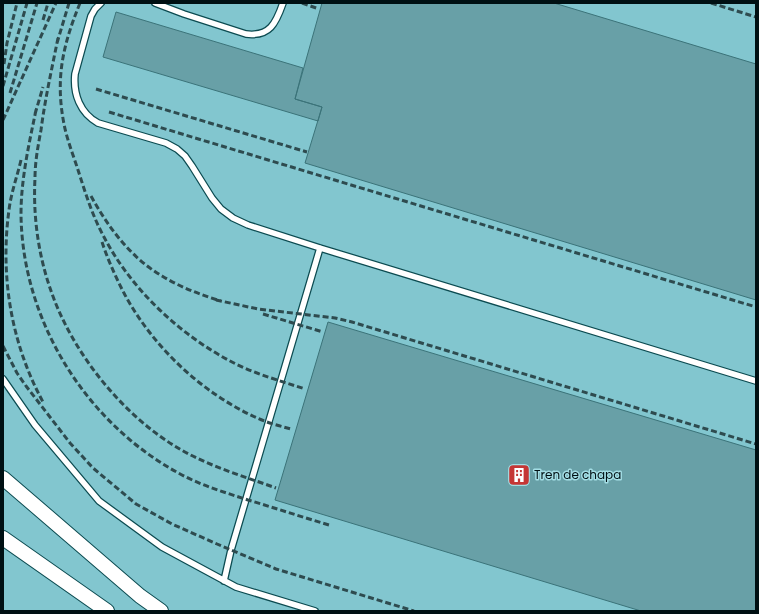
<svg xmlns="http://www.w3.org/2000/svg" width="759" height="614" viewBox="0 0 759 614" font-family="Poppins,sans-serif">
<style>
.built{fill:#82c6cf}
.building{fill:#68a0a7;stroke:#3b7379}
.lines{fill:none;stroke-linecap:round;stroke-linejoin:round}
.service-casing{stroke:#0c4b51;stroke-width:8}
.tertiary-casing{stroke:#0c4b51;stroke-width:16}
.service{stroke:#fff;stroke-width:5.5}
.tertiary{stroke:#fff;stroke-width:14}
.rail{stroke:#2e4b4f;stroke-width:3;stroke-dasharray:6 3;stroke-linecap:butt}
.labels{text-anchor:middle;stroke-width:3;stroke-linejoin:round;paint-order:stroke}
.poi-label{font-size:12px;fill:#001013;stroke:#a4dee5;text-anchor:start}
</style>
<rect width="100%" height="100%" fill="#97d1d8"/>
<!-- built -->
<path class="built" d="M3,3h753v608h-753z"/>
<!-- building -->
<path class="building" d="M322,3h232l202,61v236l-451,-137 17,-56 -27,-8z
M116,12l187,56 -8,31 27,8 -4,14 -215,-64z
M328,322l428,128v161h-115l-366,-111z"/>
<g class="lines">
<!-- service casing -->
<g class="service-casing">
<path id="service" d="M101,3l-6,6 -4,7 -16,58c-2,20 5,39 23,49l68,20 11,6 8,7 7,10 20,32 9,11 12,9 15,7 72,23 436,133
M155,3l29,11 62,20c24,3 30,-11 37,-31
M3,379l32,46 64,76 63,46 74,40 79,24
M224,581l7,-31 89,-302"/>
</g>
<!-- tertiary casing -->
<g class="tertiary-casing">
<path id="tertiary" d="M3,478l137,118 21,15
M3,538l104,73"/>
</g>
<!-- service -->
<use href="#service" class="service"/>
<!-- tertiary -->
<use href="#tertiary" class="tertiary"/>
<!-- rail -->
<path class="rail" d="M80,3c-17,42 -25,75 -16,121 3,16 10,33 15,49 7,22 14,44 25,64 27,52 76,98 128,125 23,12 49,19 73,27
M302,3l17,6
M711,3l45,14
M43,20l5,-17
M58,38c-6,30 -13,61 -17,92 -3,16 -6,32 -6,48 -2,37 3,75 15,110 21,63 71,126 128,160 30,18 65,28 98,40
M57,43l12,-40
M4,64l3,-21 10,-40
M3,86l24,-83
M96,89l211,63
M10,93l27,-90
M36,110c-7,34 -15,69 -15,104 1,109 68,214 165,263 20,10 41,16 62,23 27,8 54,17 81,25
M109,112l647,195
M35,114l8,-27
M3,120l53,-117
M21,160c-4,17 -10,33 -12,50 -9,66 2,133 34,192
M91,196c17,31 40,62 71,80 18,11 39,19 59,25
M102,242c6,18 14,36 23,53 29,53 77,98 132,123 11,5 23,8 34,11
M216,300l42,9 77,9 17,4 404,122
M263,314l60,18
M3,346l14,27 9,13 44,57 23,25 43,36 36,20 45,20 59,25 138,42"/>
</g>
<!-- icons -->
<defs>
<g id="building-square" transform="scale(1.15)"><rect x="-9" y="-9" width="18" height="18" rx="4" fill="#c53635" stroke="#a4dee5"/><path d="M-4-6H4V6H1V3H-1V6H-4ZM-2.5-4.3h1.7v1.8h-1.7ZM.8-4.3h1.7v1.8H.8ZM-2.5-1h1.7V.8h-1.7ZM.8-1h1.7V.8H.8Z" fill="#fff"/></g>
</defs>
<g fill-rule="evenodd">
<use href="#building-square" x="519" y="475"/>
</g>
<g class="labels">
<!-- poi labels -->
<g class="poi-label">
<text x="534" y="479">Tren de chapa</text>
</g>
</g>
<!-- border -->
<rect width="759" height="614" fill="none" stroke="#001013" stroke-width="8"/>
</svg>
